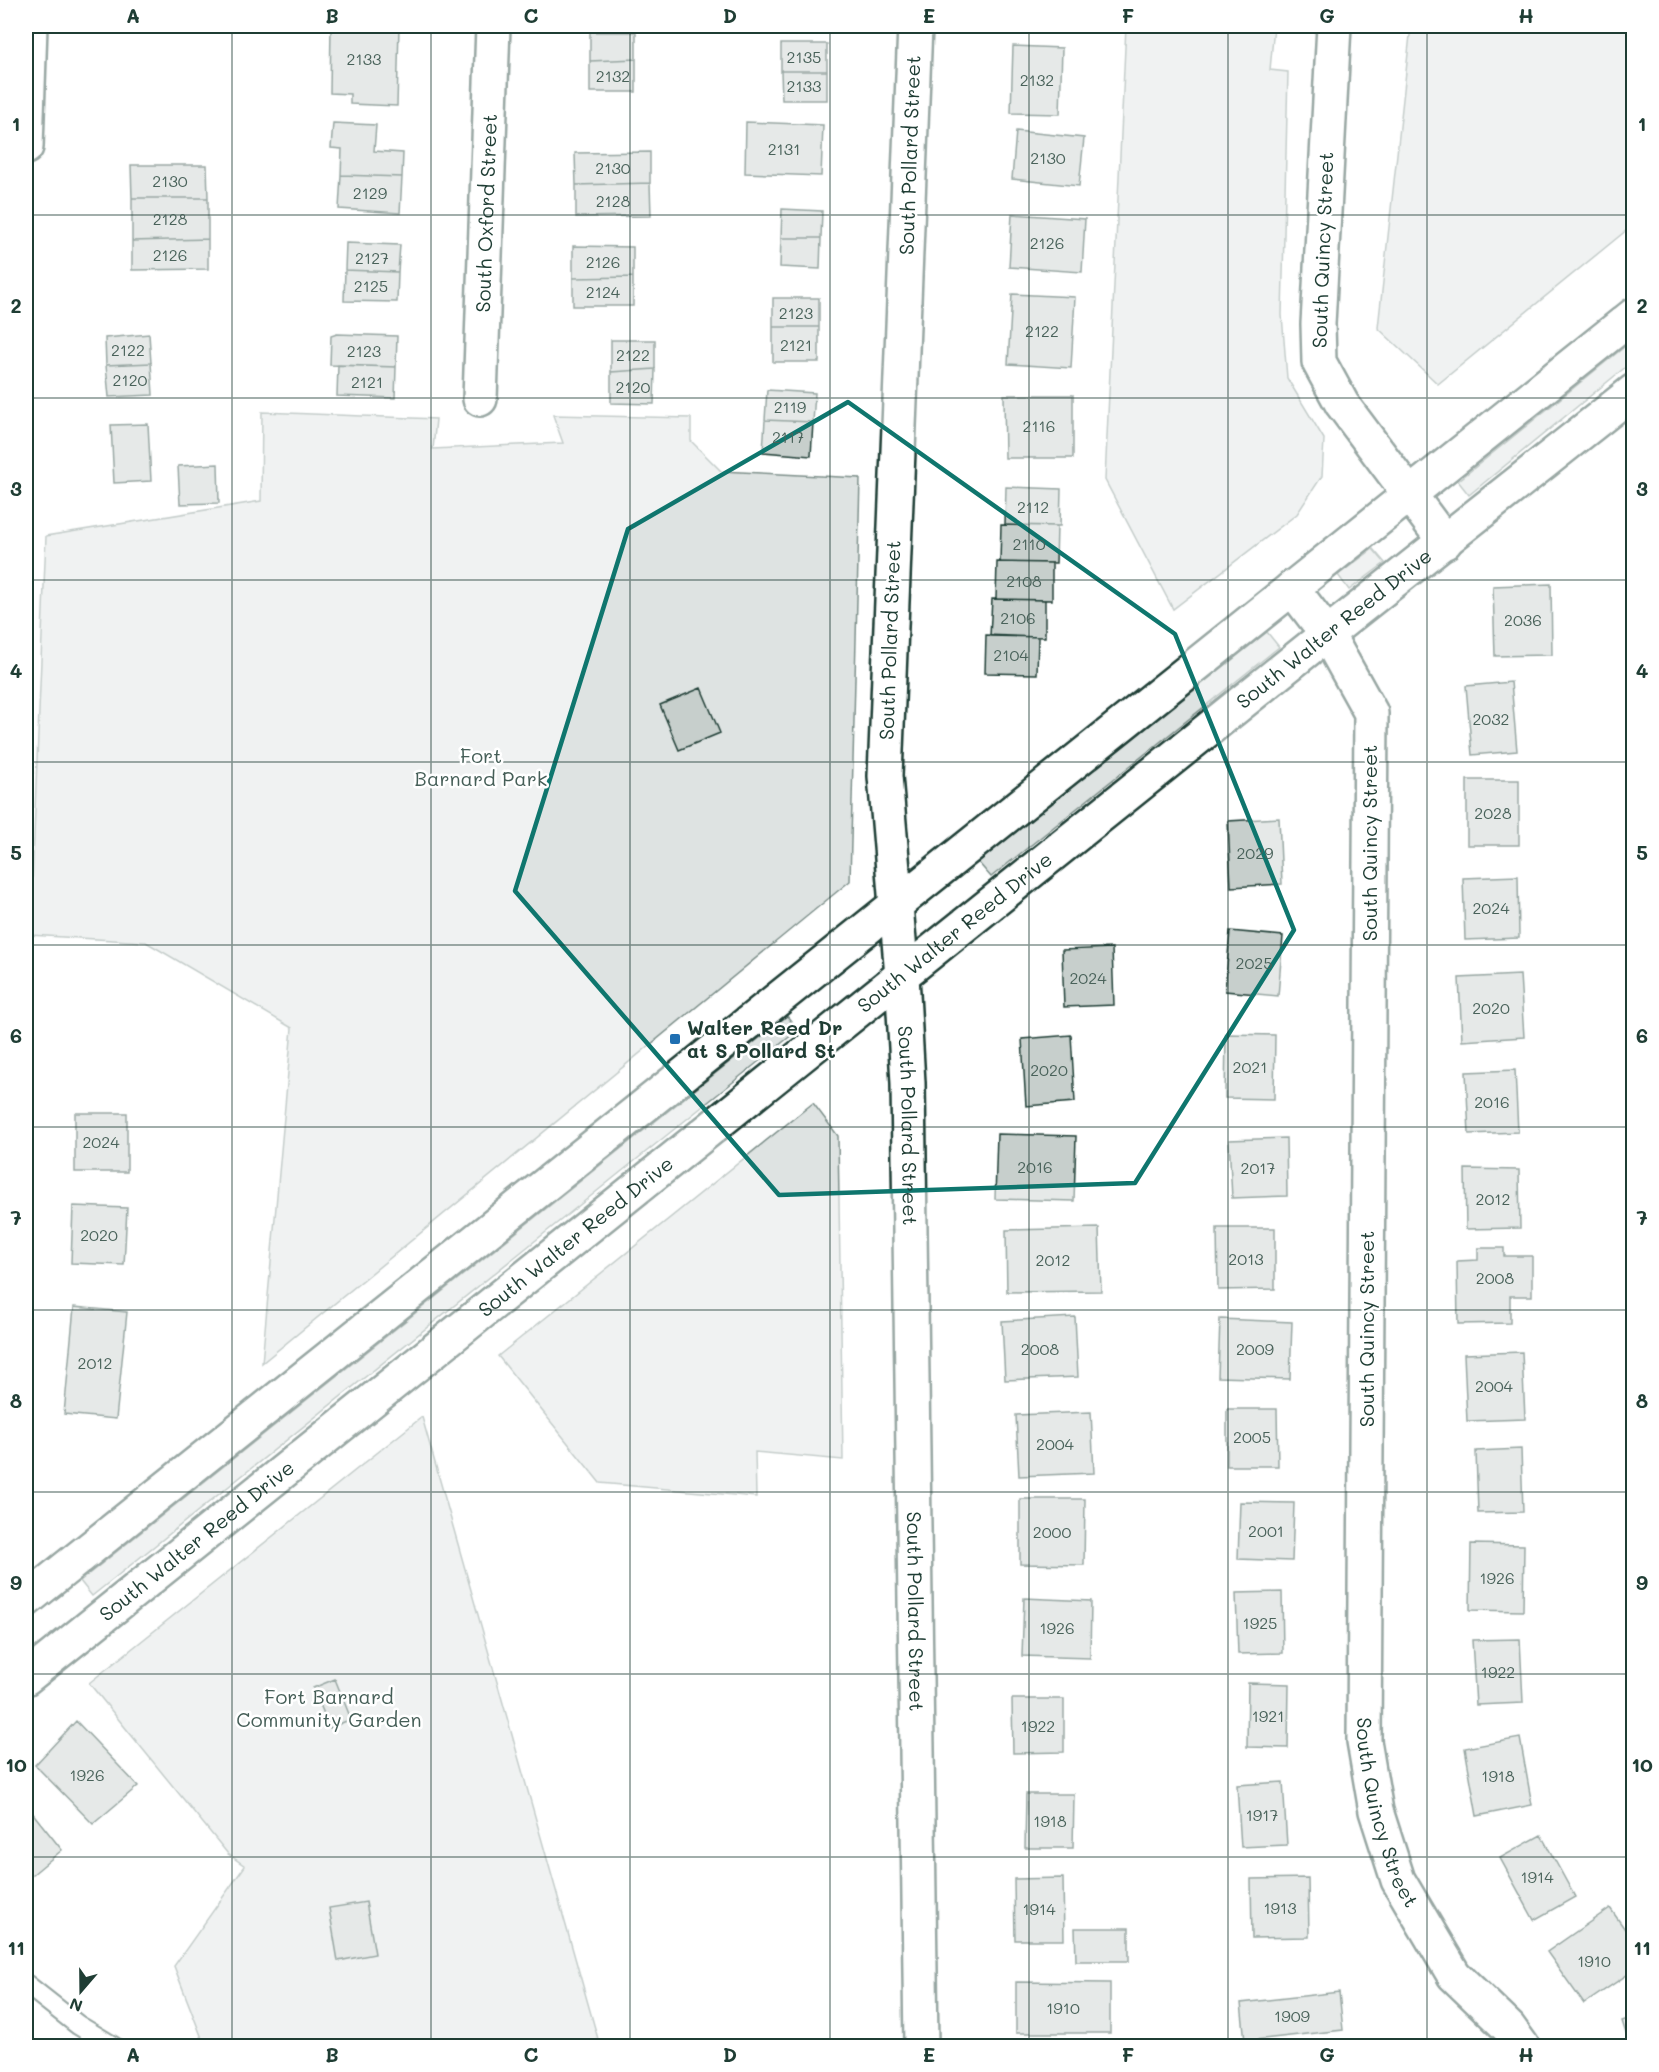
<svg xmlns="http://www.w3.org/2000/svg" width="1659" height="2072" viewBox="0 0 1659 2072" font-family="Mali,sans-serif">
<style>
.green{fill:#dee3e2;stroke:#7e908b;stroke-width:1.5}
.building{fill:#c7cfcc;stroke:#1f3d34;stroke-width:1.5}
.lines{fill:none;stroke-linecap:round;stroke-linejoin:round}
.lane-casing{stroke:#1f3d34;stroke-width:22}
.street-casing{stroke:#1f3d34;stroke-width:38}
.secondary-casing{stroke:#1f3d34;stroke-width:38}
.lane{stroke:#fff;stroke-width:18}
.street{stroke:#fff;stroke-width:33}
.secondary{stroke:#fff;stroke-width:33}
.marked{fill:none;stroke:#0f766e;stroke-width:4.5;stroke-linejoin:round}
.grid{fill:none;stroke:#1f3d34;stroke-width:1.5;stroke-opacity:0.55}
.poi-dot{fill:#1f6fb2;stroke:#fff;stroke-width:2}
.labels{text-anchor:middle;stroke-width:5;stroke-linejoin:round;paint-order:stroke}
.number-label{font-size:16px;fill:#49625a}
.street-label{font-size:20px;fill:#1f3d34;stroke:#fff}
.park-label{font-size:20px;fill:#455e57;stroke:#fff}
.poi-label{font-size:20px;font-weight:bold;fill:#1f3d34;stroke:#fff;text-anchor:start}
.neatline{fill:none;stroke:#1f3d34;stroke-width:2}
.grid-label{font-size:20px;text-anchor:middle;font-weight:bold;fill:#1f3d34}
</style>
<rect width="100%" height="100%" fill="#fff"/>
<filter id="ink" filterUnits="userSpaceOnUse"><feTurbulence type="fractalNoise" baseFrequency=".0167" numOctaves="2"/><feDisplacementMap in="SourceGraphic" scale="12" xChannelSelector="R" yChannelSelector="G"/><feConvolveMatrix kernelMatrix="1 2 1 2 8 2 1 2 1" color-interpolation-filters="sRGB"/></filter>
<g filter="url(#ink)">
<!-- green -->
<path class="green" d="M1126,26h148l-4,44 18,2 -6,243 5,63 37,61 -2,37 -25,38 -124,95 -68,-129z
M1411,26h222v199l-195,159 -60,-56z
M1633,340v21l-164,134 -11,-14z
M262,412l174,7 -3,30 130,-6 -10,-28 138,3v23l30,30 139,7 -10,403 -588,482 30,-335 -146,-86 -116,-7 16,-399 215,-35z
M1373,549l12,14 -36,27 -11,-15z
M1267,632l12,15 -288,230 -13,-15z
M787,1016l11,14 -706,566 -12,-15z
M813,1103l25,33 5,324 -88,-8 1,45 -156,-14 -102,-127z
M422,1417l178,629h-395l-31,-80 71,-100 -17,-12 -139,-171z"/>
<!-- building -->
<path class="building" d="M331,26h68l-2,80 -47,-2v-10l-20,-1z
M590,32h46v27l-46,2z
M781,44h46v27h-46z
M1013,46l49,2 -2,66 -49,-1z
M636,59v33h-46v-31z
M781,71h46v29h-45z
M746,122l77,3 -2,51 -76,-3z
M333,123l43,2 -2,26 29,2 -1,24 -61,-2 1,-26 -11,-1z
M1016,131l68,7 -5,48 -67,-7z
M650,152v31l-74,2 -1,-32z
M131,165h76l1,33h-76z
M341,175l61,2 -2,36 -61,-4z
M650,183l1,33 -75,1v-32z
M132,198h76v41l-76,2z
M782,209l40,2 -1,27h-40z
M1012,214l73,5 -3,53 -73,-5z
M781,238h40l-1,31 -40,-2z
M208,239v30l-76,1v-29z
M346,243l54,2 -2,27 -53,-2z
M573,246l60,1v30l-60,1z
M345,270l53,2 -1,30 -53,-1z
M633,277v29h-60v-28z
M1012,294l63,3 -4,71 -63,-4z
M773,298h46v29h-46z
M773,327h46v35h-46z
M149,334l2,29 -45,2 -1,-27z
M337,334l60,2 -1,31 -66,-2 1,-29z
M611,340h44v29l-44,3z
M151,363l2,32 -44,2 -3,-32z
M338,365l58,2 -1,31 -58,-2z
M655,369l-1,35 -43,-1v-31z
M767,390l48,3 -2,29 -48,-2z
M1004,395h69v63h-68z
M765,420l48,2 -2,34 -48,-4z
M148,424l3,57 -37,2 -3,-58z
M218,464l1,39 -39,1 -2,-38z
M1006,487l55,2 -1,37 -55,-1z
M1001,525l56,1 -1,37 -56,-1z
M997,562l55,1v37l-56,-1z
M1551,584l1,71 -57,1 -2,-70z
M992,599l53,1v37l-55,-1z
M986,635l52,2 -1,37 -52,-1z
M1511,682l6,69 -45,4 -6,-69z
M701,688l19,45 -41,17 -19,-45z
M1467,780h52v65h-52z
M1279,818l3,66 -51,3 -3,-66z
M1518,876l1,62 -54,2 -2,-62z
M1230,931l53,5 -5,60 -53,-5z
M1112,948l2,57 -50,2 -2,-57z
M1520,975l4,62 -62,4 -3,-63z
M1226,1034l49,1 -1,64 -49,-1z
M1071,1035l4,67 -49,4 -4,-67z
M1515,1070l3,62 -49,2 -3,-62z
M75,1113h52v59h-52z
M997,1134l79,2 -2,65 -79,-2z
M1286,1138l1,58 -55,2 -3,-58z
M1465,1169l54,1 1,58 -54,1z
M73,1206l54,2 -3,57 -53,-2z
M1099,1228l2,63 -94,1 -1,-62z
M1217,1228h58v61l-57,1z
M1478,1248h26v8h28v40h-22v27l-52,1 -1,-63 21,-1z
M74,1307l53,5 -11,107 -52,-5z
M1075,1317l3,60 -73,3 -3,-59z
M1220,1319l72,3 -2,57 -72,-2z
M1522,1352l3,67 -58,2 -3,-67z
M1227,1409h50l1,57h-51z
M1091,1412l3,61 -75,3 -3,-61z
M1521,1449l2,63 -45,1 -2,-62z
M1020,1499h65l-1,66 -64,-1z
M1240,1502l54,1 -2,58 -54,-2z
M1471,1544l53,1 -1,66 -53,-1z
M1282,1592l1,61 -45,1 -2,-61z
M1024,1598l67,3 -1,57 -68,-2z
M1520,1639l3,64 -47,2 -4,-65z
M335,1679l16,40 -21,9 -17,-40z
M1248,1683l41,1 -1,64 -41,-1z
M1012,1699h52v53l-51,1z
M76,1721l62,65 -45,38 -58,-59z
M1520,1738l12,67 -55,11 -12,-68z
M1283,1782l4,63 -46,2 -4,-62z
M1026,1794h48l-1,54h-48z
M27,1806l35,44 -36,30v-73z
M1541,1835l34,62 -41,23 -34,-62z
M1063,1878l1,62h-49l-1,-61z
M1308,1878l1,59 -57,1 -1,-59z
M366,1902l9,52 -37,7 -9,-53z
M1610,1908l24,34v28l-50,34 -37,-52z
M1075,1928h54v33h-53z
M1016,1982l94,1v50h-94z
M1339,1992l4,38 -98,11 -4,-38z
M1634,2017v29h-4l-8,-25z"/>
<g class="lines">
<!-- lane casing -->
<g class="lane-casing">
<path id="lane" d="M26,1984l52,41 35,21"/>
</g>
<!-- street casing -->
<g class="street-casing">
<g id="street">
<path id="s1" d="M915,26l-30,750 17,200 6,107 13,963"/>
<path d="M1334,26l-16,298 1,38 23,42 103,138"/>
<path d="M26,147l4,-121"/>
<path id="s2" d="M480,399l13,-373"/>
<path id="s3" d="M1292,588l35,46 44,79 -7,1028 12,70 22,69 56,95 55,53 13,18"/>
</g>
</g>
<!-- secondary casing -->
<g class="secondary-casing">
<g id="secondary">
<path d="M26,1600l1608,-1285"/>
<path id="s4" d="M26,1678l1301,-1044 307,-243"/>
</g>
</g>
<!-- lane -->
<use href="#lane" class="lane"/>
<!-- street -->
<use href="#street" class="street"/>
<!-- secondary -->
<use href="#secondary" class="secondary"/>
</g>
</g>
<!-- marked area -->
<path d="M0 0H1659V2072H0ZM848,402l327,232 119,296 -159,253 -356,12 -264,-304 113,-362z" fill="#fff" fill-opacity=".55" fill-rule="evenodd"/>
<path class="marked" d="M848,402l327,232 119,296 -159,253 -356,12 -264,-304 113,-362z"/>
<!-- grid -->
<path class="grid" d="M232,26v2020M431,26v2020M630,26v2020M830,26v2020M1029,26v2020M1228,26v2020M1427,26v2020M26,215h1608M26,398h1608M26,580h1608M26,762h1608M26,945h1608M26,1127h1608M26,1310h1608M26,1492h1608M26,1674h1608M26,1857h1608"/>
<!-- markers -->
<rect class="poi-dot" x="669" y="1033" width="12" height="12" rx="3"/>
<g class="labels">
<!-- number labels -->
<g class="number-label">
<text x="804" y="63">2135</text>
<text x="364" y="65">2133</text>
<text x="613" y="82">2132</text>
<text x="1037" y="86">2132</text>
<text x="804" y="92">2133</text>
<text x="784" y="155">2131</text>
<text x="1048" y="164">2130</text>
<text x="613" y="174">2130</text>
<text x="170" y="187">2130</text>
<text x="370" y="199">2129</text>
<text x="613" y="207">2128</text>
<text x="170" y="225">2128</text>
<text x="1047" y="249">2126</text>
<text x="170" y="261">2126</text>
<text x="372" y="264">2127</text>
<text x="603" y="268">2126</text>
<text x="371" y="292">2125</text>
<text x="603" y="298">2124</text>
<text x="796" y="319">2123</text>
<text x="1042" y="337">2122</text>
<text x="796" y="351">2121</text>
<text x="128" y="356">2122</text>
<text x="364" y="357">2123</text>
<text x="633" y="361">2122</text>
<text x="130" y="386">2120</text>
<text x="367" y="388">2121</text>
<text x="633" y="393">2120</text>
<text x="790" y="413">2119</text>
<text x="1039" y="432">2116</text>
<text x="788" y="443">2117</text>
<text x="1033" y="513">2112</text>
<text x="1029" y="550">2110</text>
<text x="1024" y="587">2108</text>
<text x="1018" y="624">2106</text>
<text x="1523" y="626">2036</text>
<text x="1011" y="661">2104</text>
<text x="1491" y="725">2032</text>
<text x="1493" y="819">2028</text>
<text x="1255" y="859">2029</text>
<text x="1491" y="914">2024</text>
<text x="1254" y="969">2025</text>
<text x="1088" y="984">2024</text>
<text x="1491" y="1014">2020</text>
<text x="1250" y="1073">2021</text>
<text x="1049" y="1076">2020</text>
<text x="1492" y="1108">2016</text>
<text x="101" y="1148">2024</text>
<text x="1035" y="1173">2016</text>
<text x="1258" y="1174">2017</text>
<text x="1493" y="1205">2012</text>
<text x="99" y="1241">2020</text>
<text x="1246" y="1265">2013</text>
<text x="1053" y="1266">2012</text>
<text x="1495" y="1284">2008</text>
<text x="1040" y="1355">2008</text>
<text x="1255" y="1355">2009</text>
<text x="95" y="1369">2012</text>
<text x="1494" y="1392">2004</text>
<text x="1252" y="1443">2005</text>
<text x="1055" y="1450">2004</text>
<text x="1266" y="1537">2001</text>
<text x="1052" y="1538">2000</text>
<text x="1497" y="1584">1926</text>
<text x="1260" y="1629">1925</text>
<text x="1057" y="1634">1926</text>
<text x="1498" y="1678">1922</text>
<text x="1268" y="1722">1921</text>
<text x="1038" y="1732">1922</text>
<text x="87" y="1781">1926</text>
<text x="1498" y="1782">1918</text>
<text x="1262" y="1821">1917</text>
<text x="1050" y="1827">1918</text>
<text x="1537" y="1883">1914</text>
<text x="1280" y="1914">1913</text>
<text x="1039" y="1915">1914</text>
<text x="1594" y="1967">1910</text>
<text x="1063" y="2014">1910</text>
<text x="1292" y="2022">1909</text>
</g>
<!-- street labels -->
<g class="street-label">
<text transform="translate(910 155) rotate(-88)" y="7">South Pollard Street</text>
<text dy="7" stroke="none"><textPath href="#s2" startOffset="186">South Oxford Street</textPath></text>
<text transform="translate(1323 250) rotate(-88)" y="7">South Quincy Street</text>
<text dy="7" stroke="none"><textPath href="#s4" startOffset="1677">South Walter Reed Drive</textPath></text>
<text transform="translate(890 640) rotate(-88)" y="7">South Pollard Street</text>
<text transform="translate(1370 843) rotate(-90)" y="7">South Quincy Street</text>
<text dy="7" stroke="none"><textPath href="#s4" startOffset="1191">South Walter Reed Drive</textPath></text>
<text dy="7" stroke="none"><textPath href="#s1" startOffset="1101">South Pollard Street</textPath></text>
<text dy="7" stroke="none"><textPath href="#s4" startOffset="705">South Walter Reed Drive</textPath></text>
<text transform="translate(1367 1329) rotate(-90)" y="7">South Quincy Street</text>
<text dy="7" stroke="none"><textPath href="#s4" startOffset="219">South Walter Reed Drive</textPath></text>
<text dy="7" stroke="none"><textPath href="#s1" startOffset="1587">South Pollard Street</textPath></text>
<text dy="7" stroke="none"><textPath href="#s3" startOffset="1251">South Quincy Street</textPath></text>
</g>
<!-- park labels -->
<g class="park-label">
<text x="481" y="763">Fort<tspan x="481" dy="23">Barnard Park</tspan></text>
<text x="329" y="1704">Fort Barnard<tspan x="329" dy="23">Community Garden</tspan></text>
</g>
<!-- poi labels -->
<g class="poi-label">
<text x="687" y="1035">Walter Reed Dr<tspan x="687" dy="23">at S Pollard St</tspan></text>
</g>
</g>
<!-- margin -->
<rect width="1659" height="2072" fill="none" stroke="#fff" stroke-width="66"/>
<!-- north arrow -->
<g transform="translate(81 1991) rotate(200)" stroke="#ffffff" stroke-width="4.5" paint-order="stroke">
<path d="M0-4.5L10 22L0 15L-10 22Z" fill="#1f3d34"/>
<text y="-9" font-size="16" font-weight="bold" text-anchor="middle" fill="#1f3d34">N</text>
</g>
<rect x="33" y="33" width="1593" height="2006" class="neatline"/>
<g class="grid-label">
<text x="133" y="23">A</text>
<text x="332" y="23">B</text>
<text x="531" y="23">C</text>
<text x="730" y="23">D</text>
<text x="929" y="23">E</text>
<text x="1128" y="23">F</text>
<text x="1327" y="23">G</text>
<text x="1526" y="23">H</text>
<text x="16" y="131">1</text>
<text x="1642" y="131">1</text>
<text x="16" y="313">2</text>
<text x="1642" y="313">2</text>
<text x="16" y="496">3</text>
<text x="1642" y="496">3</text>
<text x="16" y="678">4</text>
<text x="1642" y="678">4</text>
<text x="16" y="860">5</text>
<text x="1642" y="860">5</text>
<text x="16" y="1043">6</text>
<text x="1642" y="1043">6</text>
<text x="16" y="1225">7</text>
<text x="1642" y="1225">7</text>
<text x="16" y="1408">8</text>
<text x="1642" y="1408">8</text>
<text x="16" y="1590">9</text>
<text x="1642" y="1590">9</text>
<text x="16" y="1772">10</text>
<text x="1642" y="1772">10</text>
<text x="16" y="1955">11</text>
<text x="1642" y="1955">11</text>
<text x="133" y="2062">A</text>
<text x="332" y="2062">B</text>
<text x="531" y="2062">C</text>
<text x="730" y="2062">D</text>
<text x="929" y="2062">E</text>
<text x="1128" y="2062">F</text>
<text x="1327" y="2062">G</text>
<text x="1526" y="2062">H</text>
</g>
</svg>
